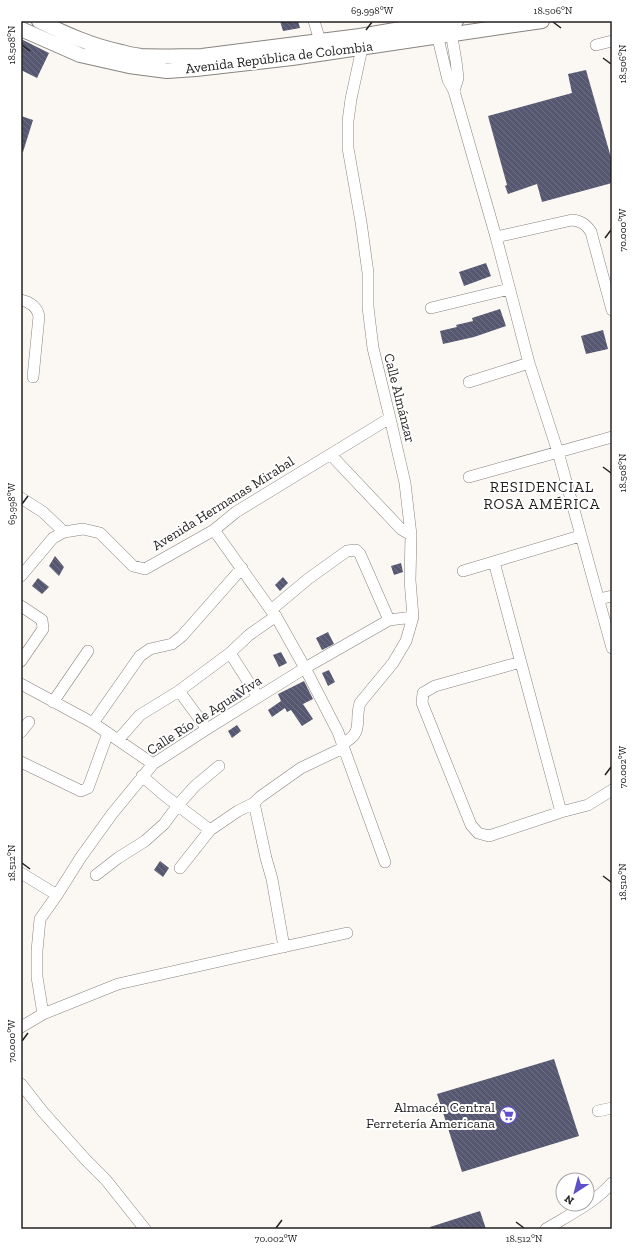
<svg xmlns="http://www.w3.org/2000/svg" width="633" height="1250" viewBox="0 0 633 1250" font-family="'Zilla Slab',serif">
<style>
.building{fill:url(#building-back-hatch)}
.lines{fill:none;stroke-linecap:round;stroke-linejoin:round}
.minor-casing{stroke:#878480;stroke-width:12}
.major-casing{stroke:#878480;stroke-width:16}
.minor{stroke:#fff;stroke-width:11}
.major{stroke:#fff;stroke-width:14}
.ticks{fill:none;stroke:#232120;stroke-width:1.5}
.labels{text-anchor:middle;stroke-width:4;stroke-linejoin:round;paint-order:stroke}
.street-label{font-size:14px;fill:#232120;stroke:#fff}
.poi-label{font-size:14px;fill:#232120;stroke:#fff;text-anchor:end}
.neighbourhood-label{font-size:15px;letter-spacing:1px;fill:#232120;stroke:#fff}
.neatline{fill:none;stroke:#232120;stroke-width:1.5}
.ticks-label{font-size:10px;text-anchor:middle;fill:#232120}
</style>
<defs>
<pattern id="building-back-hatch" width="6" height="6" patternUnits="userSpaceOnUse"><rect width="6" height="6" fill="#565770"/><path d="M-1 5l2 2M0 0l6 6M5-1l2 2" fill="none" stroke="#707083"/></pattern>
</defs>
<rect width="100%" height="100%" fill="#fbf7f2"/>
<!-- building -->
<path class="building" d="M280,21h18l2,7 -17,3z
M21,39l28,14 -12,25 -16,-8z
M586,70l26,91v22l-70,19 -5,-18 -29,10 -3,-8 2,-1 -19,-69 84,-23 -4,-19z
M21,116l12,4 -10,32 -2,-1z
M486,263l5,13 -27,10 -5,-14z
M500,309l6,17 -32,11 -31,7 -3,-13 17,-4 -1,-2 17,-4 -1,-3z
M603,330l5,19 -22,5 -5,-18z
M55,556l9,11 -5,9 -10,-10z
M401,563l2,9 -9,3 -3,-9z
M283,577l5,6 -8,8 -5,-6z
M38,578l11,9 -7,7 -10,-8z
M328,632l6,12 -12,6 -6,-12z
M281,652l6,11 -8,4 -6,-12z
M329,670l6,12 -7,4 -6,-13z
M304,681l9,18 -10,5 10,15 -11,7 -11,-16 -4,2 -2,-4 -13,9 -4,-7 13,-9 -3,-7z
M240,686l6,8 -7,5 -6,-9z
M237,725l4,6 -9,7 -4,-7z
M160,861l9,7 -6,9 -9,-7z
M554,1059l25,77 -117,36 -25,-78z
M480,1211l6,18h-55l-1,-2z"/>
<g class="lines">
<!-- minor casing -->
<g class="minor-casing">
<path id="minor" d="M314,21l6,20
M450,26l6,35 2,17 -4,13
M436,30l12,50 6,11 42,146 33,126 29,89 54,196
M596,45l16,-4
M496,237l76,-17c9,1 14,4 19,12l21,78
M21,300c9,2 16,7 18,16l-6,61
M431,308l78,-19
M469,382l60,-19
M331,455l70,74 10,6
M469,477l143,-40
M21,498l22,14 21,20
M214,530l64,90 27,48 33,64 47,130
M494,562l67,250
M463,571l117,-35
M21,576l32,-38 11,-6 19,-3 17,4 33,33 12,3 69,-39 22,-18 154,-94
M599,599l13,-3
M21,606l21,14 1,9 -22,32
M271,610l37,-31 39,-28 9,-1 4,4 29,66
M230,653l28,44
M521,662l-86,24 -12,7 -1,10 49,122 7,8 11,3 72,-24 27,-7 24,-15
M21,684l72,39 60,41
M179,691l28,38
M53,702l35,-51
M93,723l47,-67 10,-7 22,-5 10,-8 60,-68
M21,732l8,-10
M118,740l22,-25 39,-24 51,-38 19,-18 27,-19
M342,744c23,-12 12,-22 18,-41l33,-40 13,-22 7,-24 -3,-37 1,-45 -6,-52 -15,-65 -17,-70 -5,-41v-34l-7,-51 -13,-74v-27l3,-22 11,-51 -1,-8
M21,762l60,29 7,-3 20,-55
M142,776l22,19 46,35 28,-19 16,-8 6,-6 41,-29 42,-20
M254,803l12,55 6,21 12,68
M180,868l30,-38
M21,873l36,22 -17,24 -3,32v26l6,37 -22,13
M96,875l22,-17 27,-17 19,-17 14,-19 17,-19 24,-20
M57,895l24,-38 31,-43 41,-50 54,-35 98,-61 84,-48 24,-3
M43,1014l75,-30 151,-34 78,-17
M21,1084l22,28 43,48 20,20 39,49
M598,1111l14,-3
M546,1229c23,-14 48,-26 66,-46"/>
</g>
<!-- major casing -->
<g class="major-casing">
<path id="major" d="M39,21c27,13 53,25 83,31 6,2 12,3 19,4 20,1 41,0 61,0l158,-20 41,-7 55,-8
M21,29l59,26 49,11 38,5 29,-2 96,-11 250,-37"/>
</g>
<!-- minor -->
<use href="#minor" class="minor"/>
<!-- major -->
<use href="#major" class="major"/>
</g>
<!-- ticks -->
<path class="ticks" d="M553,22l8,6M366,30l6,-8M22,45l8,6M603,58l8,6M605,238l6,-8M603,467l8,6M22,504l6,-8M605,775l6,-8M22,863l8,6M603,876l8,6M22,1041l6,-8M516,1222l8,6M276,1228l6,-8"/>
<!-- icons -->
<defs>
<g id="supermarket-ring" transform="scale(0.9)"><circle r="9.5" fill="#fff" stroke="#5d50c8" stroke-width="1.5"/><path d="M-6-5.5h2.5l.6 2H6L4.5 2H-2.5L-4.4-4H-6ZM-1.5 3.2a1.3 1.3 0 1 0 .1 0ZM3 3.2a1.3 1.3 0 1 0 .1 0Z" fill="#5d50c8"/></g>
</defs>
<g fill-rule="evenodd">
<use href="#supermarket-ring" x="508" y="1115"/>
</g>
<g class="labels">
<!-- street labels -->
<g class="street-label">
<text transform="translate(279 57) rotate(-7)" y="5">Avenida República de Colombia</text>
<text transform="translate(400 398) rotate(76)" y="5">Calle Almánzar</text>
<text transform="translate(223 503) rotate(-32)" y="5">Avenida Hermanas Mirabal</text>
<text transform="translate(204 715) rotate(-33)" y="5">Calle Río de Agua Viva</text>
</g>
<!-- poi labels -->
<g class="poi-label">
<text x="495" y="1112">Almacén Central<tspan x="495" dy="16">Ferretería Americana</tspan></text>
</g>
<!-- neighbourhood labels -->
<g class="neighbourhood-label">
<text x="542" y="492">RESIDENCIAL<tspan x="542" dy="17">ROSA AMÉRICA</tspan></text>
</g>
</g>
<!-- border -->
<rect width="633" height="1250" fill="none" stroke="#ffffff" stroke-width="44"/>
<!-- north arrow -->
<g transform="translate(575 1192) rotate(216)"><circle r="19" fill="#ffffff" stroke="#a7a6a6"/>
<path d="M0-3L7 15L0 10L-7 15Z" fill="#5d50c8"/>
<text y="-6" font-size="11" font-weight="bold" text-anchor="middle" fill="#232120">N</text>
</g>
<rect x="22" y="22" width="589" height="1206" class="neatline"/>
<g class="ticks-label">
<text x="372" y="14">69.998°W</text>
<text x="553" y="14">18.506°N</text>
<text transform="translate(11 45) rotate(-90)" y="4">18.508°N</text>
<text transform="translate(622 64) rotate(-90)" y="4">18.506°N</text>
<text transform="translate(622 230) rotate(-90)" y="4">70.000°W</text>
<text transform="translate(622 473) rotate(-90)" y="4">18.508°N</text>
<text transform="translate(11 504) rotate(-90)" y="4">69.998°W</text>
<text transform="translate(622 767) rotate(-90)" y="4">70.002°W</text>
<text transform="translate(11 863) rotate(-90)" y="4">18.512°N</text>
<text transform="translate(622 882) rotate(-90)" y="4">18.510°N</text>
<text transform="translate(11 1041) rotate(-90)" y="4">70.000°W</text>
<text x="276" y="1242">70.002°W</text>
<text x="524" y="1242">18.512°N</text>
</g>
</svg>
